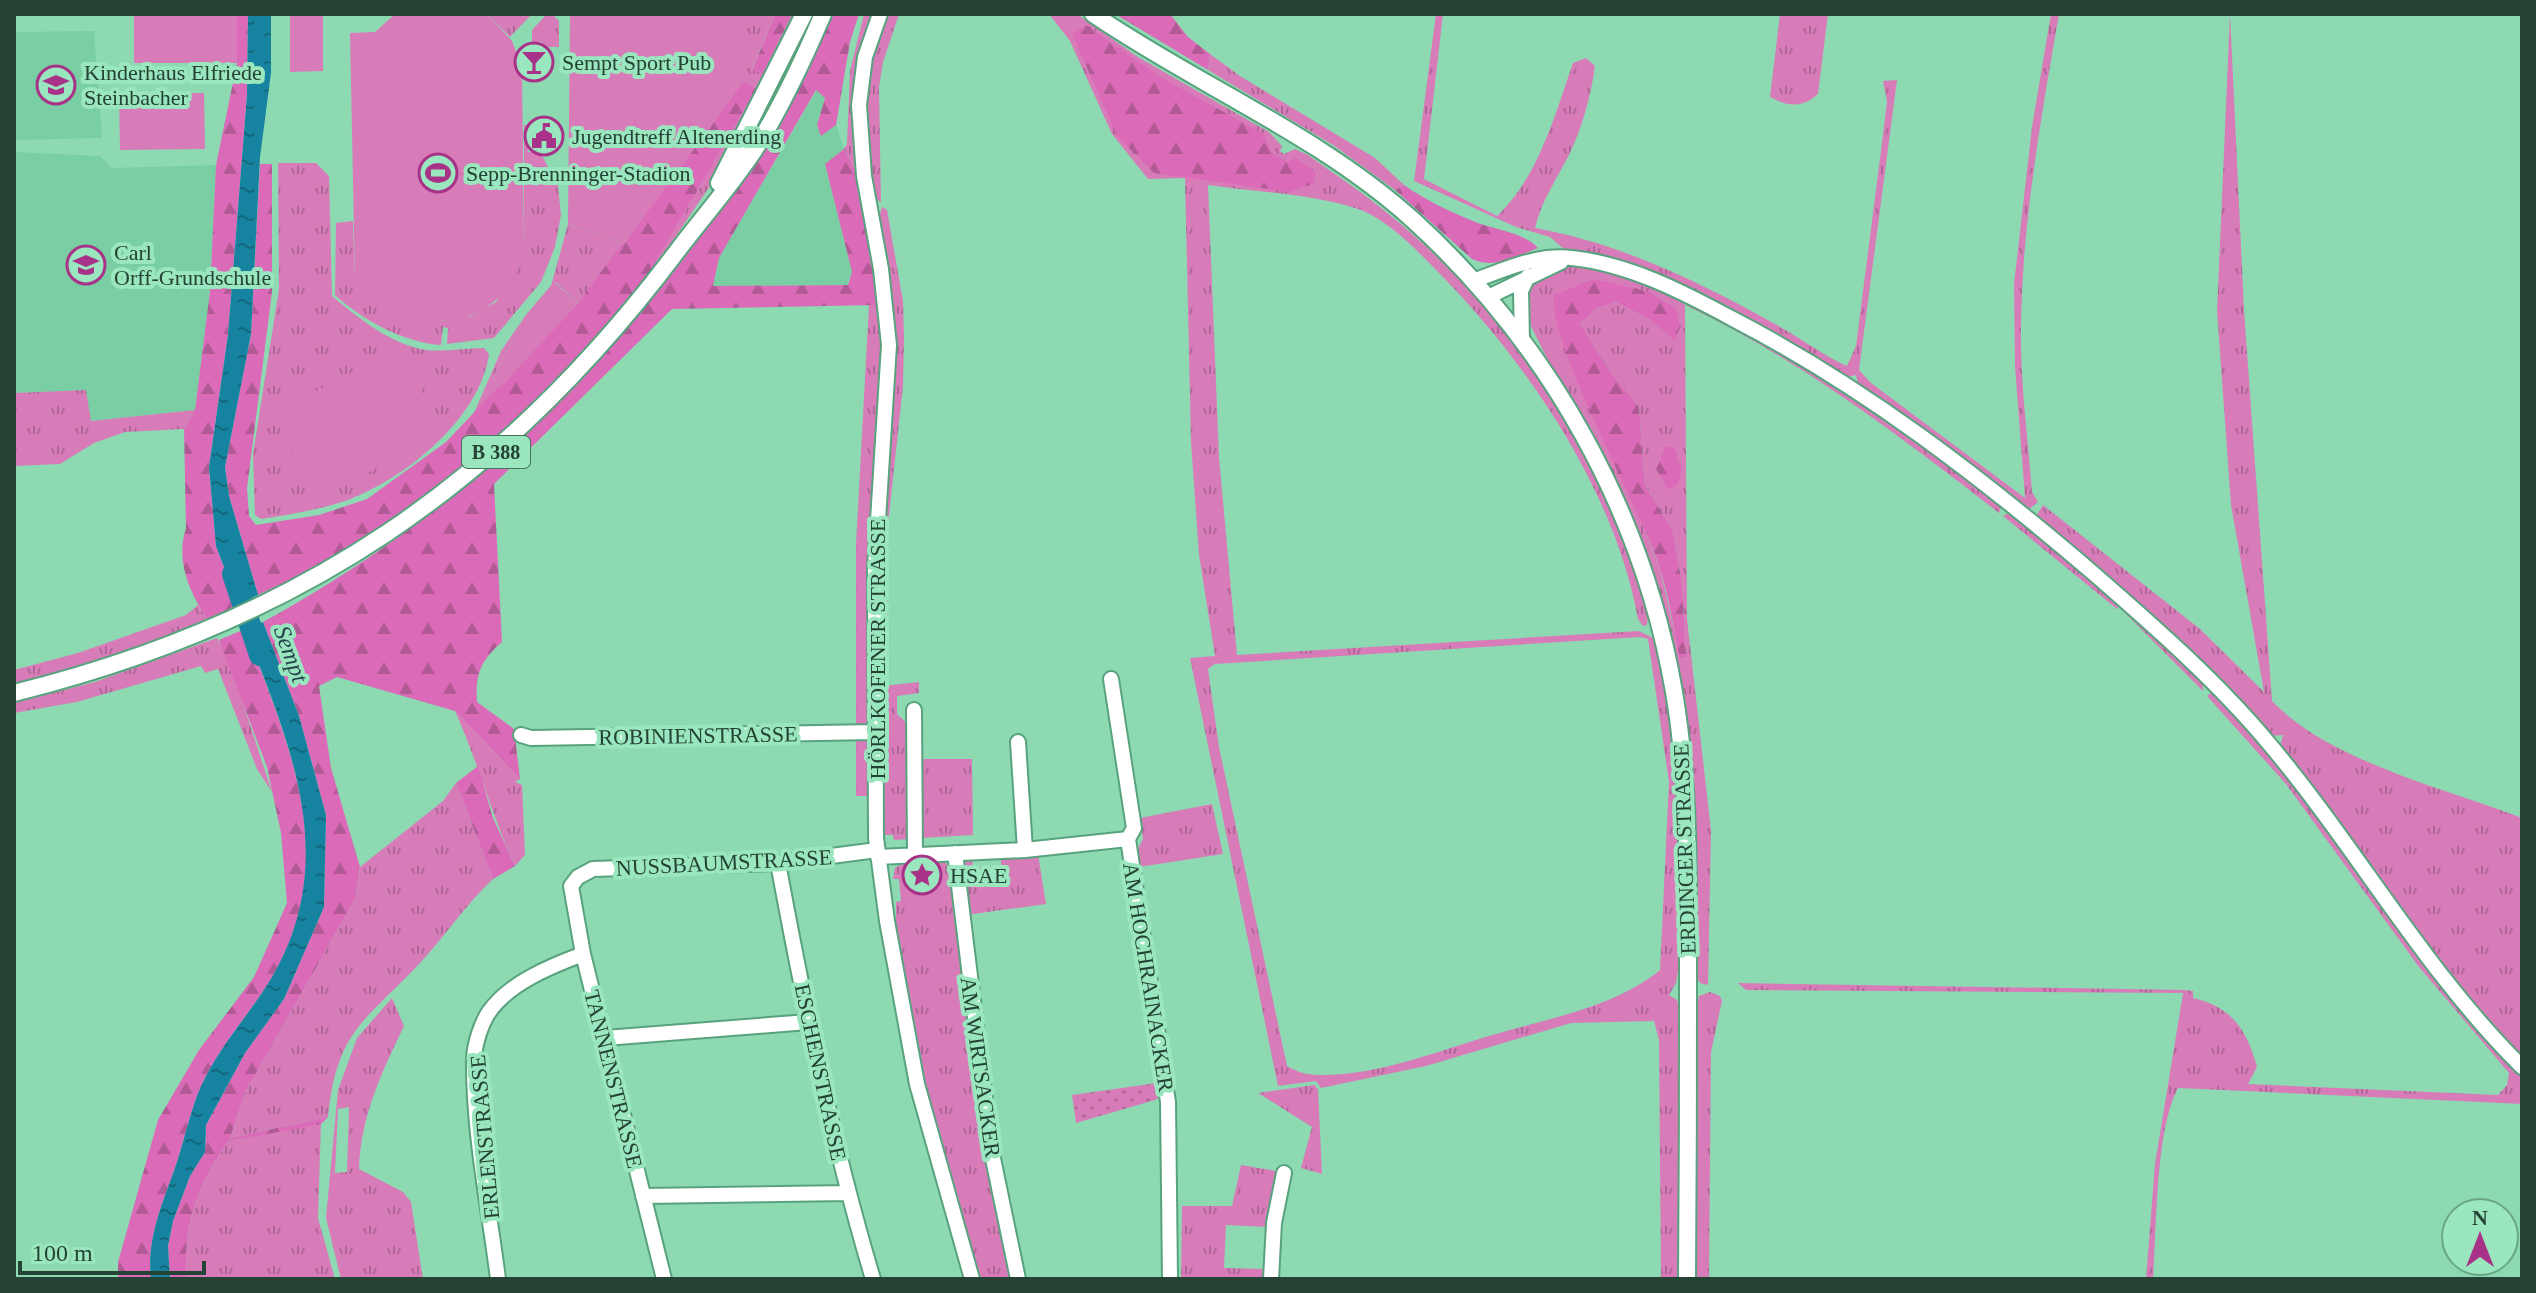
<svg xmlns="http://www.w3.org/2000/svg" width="2536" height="1293" viewBox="0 0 2536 1293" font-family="Georgia,serif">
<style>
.built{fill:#7acea4}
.grass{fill:url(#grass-tufts);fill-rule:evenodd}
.forest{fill:url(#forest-firs)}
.park{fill:url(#park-dots)}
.pitch{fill:#d87cb9}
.water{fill:url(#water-ripples)}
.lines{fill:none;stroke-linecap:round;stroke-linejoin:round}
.river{stroke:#1684a0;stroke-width:22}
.minor-casing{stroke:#58a37e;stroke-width:18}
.major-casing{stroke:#58a37e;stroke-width:20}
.minor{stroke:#fff;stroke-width:14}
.major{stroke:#fff;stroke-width:16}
.labels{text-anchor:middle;stroke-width:8;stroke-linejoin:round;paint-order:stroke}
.shield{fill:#9ae6be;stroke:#47745d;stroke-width:2}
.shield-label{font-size:20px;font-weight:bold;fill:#244334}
.poi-label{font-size:22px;fill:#244334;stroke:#9ae6be;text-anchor:start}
.street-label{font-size:22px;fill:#244334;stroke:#9ae6be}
.water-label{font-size:24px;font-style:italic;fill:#27454f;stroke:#9ae6be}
</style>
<defs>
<pattern id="grass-tufts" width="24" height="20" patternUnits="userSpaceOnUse" patternTransform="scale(2)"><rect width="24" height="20" fill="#d87cb9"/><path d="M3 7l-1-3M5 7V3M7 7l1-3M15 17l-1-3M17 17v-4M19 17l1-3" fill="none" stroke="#af6797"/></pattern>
<pattern id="forest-firs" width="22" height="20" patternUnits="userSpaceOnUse" patternTransform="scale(2)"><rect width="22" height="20" fill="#db6bb8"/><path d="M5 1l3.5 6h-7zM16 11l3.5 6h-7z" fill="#b15a96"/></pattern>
<pattern id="park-dots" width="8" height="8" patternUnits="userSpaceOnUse" patternTransform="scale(2)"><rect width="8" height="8" fill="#d87cb9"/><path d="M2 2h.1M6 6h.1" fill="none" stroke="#af6797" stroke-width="1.8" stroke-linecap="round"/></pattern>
<pattern id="water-ripples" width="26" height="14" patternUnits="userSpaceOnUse" patternTransform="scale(2)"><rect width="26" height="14" fill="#1684a0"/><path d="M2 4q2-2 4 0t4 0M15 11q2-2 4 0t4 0" fill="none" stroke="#13687c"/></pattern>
</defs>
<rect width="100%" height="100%" fill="#8dd9b2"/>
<!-- built -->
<path class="built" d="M94,31l8,107 -88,2v-108z
M817,90l8,8 -8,27 4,10 15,-10 8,24 -19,16 27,107 -5,13 -134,1 6,-28z
M14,152l86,4 12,12 104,-3 -6,126 -15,119 -105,11 -4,-31 -72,3z"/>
<!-- grass -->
<path class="grass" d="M487,14h45l-22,23z
M747,14h28l-23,55 15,-2 25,-53h4l-84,169 -70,103 113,-196 -12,-9 4,-4z
M811,14h3l-24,57 -59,102c27,-54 58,-103 80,-159z
M864,14h9c-23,52 -22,104 -16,160l-13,-25 3,-5 3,-73z
M887,14h12l-16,48 -4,25 2,115 -9,-5c-5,-73 -12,-112 15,-183z
M1049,14h28l61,43 131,75 13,14 -2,5 4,3 11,-5 13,6c28,20 57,39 83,61 104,85 195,206 237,333 8,23 23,51 19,76l-4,1 -5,-7c-23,-128 -110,-256 -200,-347 -21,-22 -51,-53 -80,-63 -45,-15 -103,-17 -150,-24l11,272 18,198 402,-24 18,9 18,101 6,99 -1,119 -4,24 -7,12 8,5 4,16v263h-20l-2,-239 -5,-19 -83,2 -145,43 -105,22 -5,-7 -38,5 -88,-428 25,-2 -16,-101 -8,-113 -6,-264 -37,1 -36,-45 -42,-93zM1640,637l8,2 21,143 -9,188c-46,38 -115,49 -171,66 -53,16 -111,39 -167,39 -14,0 -23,-2 -35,-9l-68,-319 -11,-78 7,-5z
M1436,14h7l-19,165 73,37c41,-38 58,-101 76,-153l13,-5 9,8c-4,30 -13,62 -26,89 -13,25 -28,47 -34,73 84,15 163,53 238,95 25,13 49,32 74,43l9,-20 27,-211 4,-34 -4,-20 14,-1 -38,290 12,13 154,115 -10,-132 -1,-82 18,-157 19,-113h8c-18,104 -37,209 -38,314 -1,55 7,110 11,164l6,10 -11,9 -169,-127 -2,-9 -11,3 -152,-88 -129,-41 -14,-12 -34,-10 -102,-46z
M1780,14h48l-10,80c-15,14 -30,13 -48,3z
M2230,14l14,296 28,391c57,60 172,87 250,117v241l-62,-71 -180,-242 3,-11 -12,1 -236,-218 8,-13 157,124 64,63 -33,-187 -14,-194z
M545,16h9l5,5v26h-17v-5h-10v-12z
M1210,54l30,22 135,82 29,27 -9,5 -62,-45 -125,-75z
M524,125h3l1,27h12l18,34 3,29 -6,32 -14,35 -47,56 -47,6 1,-16 -5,-1 -2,18c-36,-2 -79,-25 -106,-50l1,-72 17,-2 2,59h16l8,11 63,30 29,-5 25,-14 28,-49z
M278,163h38l13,13 3,120c27,22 58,48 94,54 19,2 39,-2 58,-2l5,6c-9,65 -85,126 -144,147 -28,9 -56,14 -84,18l-6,-4 -2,-61 26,-165z
M882,207l5,3 16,91 1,37 -1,48 -15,138v152h-8v-113l15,-216 -2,-32 -15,-93z
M568,224l56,20 -46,59 -23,-21 -4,4z
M1575,266c29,3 91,18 110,39l12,1 116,65 82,54 106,82 -2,6c-99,-77 -200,-154 -314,-208l2,314 24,212 -3,154 -8,-2 -5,-9 -28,-349 -18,-61 -123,-248c-1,-34 16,-46 49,-50zM1650,292l26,16 5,18 -7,13 -24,-19 -34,-18 -20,7 -16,15 33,51 26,32 6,78 28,46 9,53 4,73 -5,2 -21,-90 -106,-274z
M869,305h10l2,80 -11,128 -1,283h-13v-252z
M525,316l-33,63 8,9 -26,25 27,-62z
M86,390l5,31 104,-11 -11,19 -59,3 -31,11 -34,21 -46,2v-73z
M2010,512l109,91 -2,6 -114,-93z
M198,605l10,16 -82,32 -112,33v-16l64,-17 108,-38z
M2121,609l5,1 77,72v9z
M217,638l11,20 44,134 -15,-23 -39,-100 -13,4 -4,-7 -124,36 -63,11v-10l81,-21z
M919,682v11l-22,3v18l13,12v113l-16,1 -1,-5h-10l-2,-5 -1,-140 4,-4z
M2212,692l87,98 175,234 48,52v28l-344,-16c-23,43 -21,140 -25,191h-7l9,-115 28,-171 -437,-3 -8,-7 447,7 8,1v7c39,9 54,32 64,69l-9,17 250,11 9,-10 2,-12 -90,-106 -133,-183 -79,-88z
M455,711l65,68 -5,3 7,3 3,70 -10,11c-23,-50 -37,-104 -60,-155z
M920,759h52l1,76 -52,3z
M456,783l37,96c-27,25 -48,57 -73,84 -55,59 -83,66 -92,154l-98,21 16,-47 109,-192 5,-32 83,-66z
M1212,804l11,50 -84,13 -2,-17 6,-11 -3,-21z
M1038,854l8,50 -80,11 -1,-54 7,-3 1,10 28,-2v-10z
M943,860l8,10 34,262 30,147h-38l-44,-152 -37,-187v-38l5,-1 -2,-22h-6l2,-11 10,-6z
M1710,992l10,4 2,5 -11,51 -2,227h-15l1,-267 4,-16z
M392,998l12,28c-23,48 -43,89 -45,143l44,23 8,10 12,77h-82l-15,-61 12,-128 19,-52zM349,1107l-2,65 -12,1 3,-64z
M1314,1085l4,4 4,85 -21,-6 11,-41 -54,-34z
M321,1121l-3,97 17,61h-148c-5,-51 11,-97 42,-138z
M1241,1165l35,6 -8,56 -42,-2 -2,43 42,1v10h-85l1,-73h50z"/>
<!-- forest -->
<path class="forest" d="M237,14h11l-1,81 -19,240 -19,132 7,79 22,58 -30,17c-18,-28 -33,-59 -22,-93l-2,-99 11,-19 15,-119 6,-126 21,-102z
M775,14h17l-29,60 -11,-4z
M831,14h28l-9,28 -14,83 -15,11 -4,-11 8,-27 -9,-8 -97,168 -6,28 135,-1 4,-13 -27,-108 19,-15 13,25 22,131 -207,4 -178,175 8,158c-21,18 -27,32 -25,60l37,27 6,50 -65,-68 -118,-34 -18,9 12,82 29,99 -5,32 -109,192 -16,47 98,-21 -7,7 -92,17c-31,41 -47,87 -42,138h-17l-2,-33 5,-25 17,-45 15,-24 1,-27 39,-72 39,-54 40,-92 2,-92 -27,-99 -36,-94c185,-102 328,-232 449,-405 17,-24 37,-48 52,-74 25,-41 45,-86 67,-129z
M1115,14h55l18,23 22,17 -2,16z
M1086,25l76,53 102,56 7,18 16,10 8,-4 21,14 -3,12 -24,8 -135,-19 -37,-37 -45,-102z
M743,81l13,8 -114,197 -73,84 -97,92 -84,61 -85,51 -45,21 -29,-99 -4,-29 26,-133 9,-170h12v128l-25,196 2,28 7,9 63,-10 48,-16 79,-57 132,-139z
M1404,185c21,15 45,26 69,36 18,8 53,12 65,27 -22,8 -43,22 -66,11l-77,-69z
M1594,279l56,13 26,16 5,18 -7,14 -24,-20 -34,-18 -20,7 -16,15 33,51 26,32 6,78 28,46 9,53 4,73 -6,2c-6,-30 -11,-61 -20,-90 -18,-59 -114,-228 -106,-274z
M1666,446l8,2 8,22 -4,14 -10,6 -12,-21z
M245,629c43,114 95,224 31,341 -21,38 -51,69 -70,106 -14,26 -20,59 -29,86 -13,39 -31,75 -26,117h-33v-17l40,-142 41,-70 55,-73 33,-74 -6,-70 -14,-66 -48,-127z
M478,766l15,52 22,48 -22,13 -37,-96z"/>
<!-- park -->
<path class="park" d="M1157,1083l2,14 -4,3 -79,23 -4,-28z"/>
<!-- pitch -->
<path class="pitch" d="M134,14h103v49h-103z
M290,14h33v57l-33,1z
M395,14h92l25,27 10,27 2,185c-21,76 -107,92 -153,28h-16l-5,-248 25,-1z
M570,14h177v63l-123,167 -56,-20z
M204,93l1,56 -85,1 -1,-56z
M554,282l24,21 -78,85 -8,-9 33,-63z
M399,348l45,85 -127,66 -44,-85z
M933,884l2,23 -22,2 -3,-22z"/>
<!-- water -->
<path class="water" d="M248,14h23v59l-11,84 -9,177 -26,133 4,29 29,99 -20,9 -22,-58 -7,-79 19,-132 19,-240z
M263,622l36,94 27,99 -2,92 -40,92 -39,54 -39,72 -1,27 -15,24 -17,45 -5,25 2,33h-19c-5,-42 13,-78 26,-117 9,-27 15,-60 29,-86 19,-37 49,-68 70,-106 63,-116 13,-228 -31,-341z"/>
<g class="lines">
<!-- river -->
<path class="river" d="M233,574l27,81"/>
<!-- minor casing -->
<g class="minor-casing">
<path id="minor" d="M880,14l-15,43 -6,48 5,71 17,93 8,76 -14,223 1,270 11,83 30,163 55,195
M1473,281c33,-12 64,-27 99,-23 57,6 111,34 161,61 131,68 248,158 360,254 62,54 126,110 178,173 87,104 154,225 251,321
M1488,297l73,-35
M1522,339l-1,-48 7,-15
M1111,679l23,149 -6,11 40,263 2,177
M914,710l1,145
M521,735l10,3 344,-6
M1018,742l7,108
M955,853l36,296 27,130
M878,857l147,-7 103,-11
M778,863c26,140 54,279 95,416
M605,1038l203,-16
M643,1196l204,-3
M498,1279c-9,-72 -25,-148 -24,-221 1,-15 7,-34 15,-46 20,-29 62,-46 94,-58
M664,1279l-81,-325 -12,-68 7,-9 15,-8 185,-6 99,-13
M1271,1279l3,-56 10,-50"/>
</g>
<!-- major casing -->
<g class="major-casing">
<path id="major" d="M1093,14c104,71 226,121 320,206 136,124 230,291 261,472 16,94 14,187 14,282 0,102 0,203 -1,305
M719,183l85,-169
M14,693c284,-70 489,-209 664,-443 25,-33 54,-66 77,-101 27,-43 48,-88 68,-135"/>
</g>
<!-- minor -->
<use href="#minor" class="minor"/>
<!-- major -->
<use href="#major" class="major"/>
</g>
<!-- icons -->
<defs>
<g id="bar-ring" transform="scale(2)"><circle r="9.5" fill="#9ae6be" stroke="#a93289" stroke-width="1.5"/><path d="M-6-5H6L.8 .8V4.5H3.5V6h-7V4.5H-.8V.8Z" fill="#a93289"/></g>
<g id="school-ring" transform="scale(2)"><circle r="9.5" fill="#9ae6be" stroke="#a93289" stroke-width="1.5"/><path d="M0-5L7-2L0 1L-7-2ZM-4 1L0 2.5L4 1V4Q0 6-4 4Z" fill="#a93289"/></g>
<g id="civic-ring" transform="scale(2)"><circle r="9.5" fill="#9ae6be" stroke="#a93289" stroke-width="1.5"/><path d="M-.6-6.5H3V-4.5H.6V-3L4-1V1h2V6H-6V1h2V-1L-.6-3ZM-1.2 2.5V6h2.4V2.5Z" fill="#a93289"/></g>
<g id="stadium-ring" transform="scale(2)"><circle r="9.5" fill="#9ae6be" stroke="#a93289" stroke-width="1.5"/><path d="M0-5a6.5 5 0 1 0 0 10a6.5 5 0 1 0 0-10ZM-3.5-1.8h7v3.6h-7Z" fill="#a93289"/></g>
<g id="sight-ring" transform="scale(2)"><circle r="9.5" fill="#9ae6be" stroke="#a93289" stroke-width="1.5"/><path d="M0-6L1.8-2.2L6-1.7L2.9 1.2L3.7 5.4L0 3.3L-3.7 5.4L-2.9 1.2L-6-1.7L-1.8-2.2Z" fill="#a93289"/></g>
</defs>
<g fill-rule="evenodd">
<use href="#bar-ring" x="534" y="62"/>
<use href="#school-ring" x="56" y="85"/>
<use href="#civic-ring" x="544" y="136"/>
<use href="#stadium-ring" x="438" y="173"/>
<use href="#school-ring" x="86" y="265"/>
<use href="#sight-ring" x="922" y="875"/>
</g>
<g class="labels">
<!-- shield labels -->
<rect class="shield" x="462" y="436" width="68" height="32" rx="6"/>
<g class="shield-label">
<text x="496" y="459">B 388</text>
</g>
<!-- poi labels -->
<g class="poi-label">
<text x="562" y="70">Sempt Sport Pub</text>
<text x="84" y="80">Kinderhaus Elfriede<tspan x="84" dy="25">Steinbacher</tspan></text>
<text x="572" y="144">Jugendtreff Altenerding</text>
<text x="466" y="181">Sepp-Brenninger-Stadion</text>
<text x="114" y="260">Carl<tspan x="114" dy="25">Orff-Grundschule</tspan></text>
<text x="950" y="883">HSAE</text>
</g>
<!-- street labels -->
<g class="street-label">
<text transform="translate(877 649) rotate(-90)" y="8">HÖRLKOFENER STRASSE</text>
<text transform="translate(698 735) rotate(-1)" y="8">ROBINIENSTRASSE</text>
<text transform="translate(1684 849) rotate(-92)" y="8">ERDINGER STRASSE</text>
<text transform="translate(724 862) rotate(-3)" y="8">NUSSBAUMSTRASSE</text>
<text transform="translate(1149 977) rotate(81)" y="8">AM HOCHRAINACKER</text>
<text transform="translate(981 1067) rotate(82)" y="8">AM WIRTSACKER</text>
<text transform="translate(821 1072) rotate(78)" y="8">ESCHENSTRASSE</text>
<text transform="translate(614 1079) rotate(76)" y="8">TANNENSTRASSE</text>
<text transform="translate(484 1137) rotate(-95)" y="8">ERLENSTRASSE</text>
</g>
<!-- water labels -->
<g class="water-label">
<text transform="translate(291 654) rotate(70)" y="8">Sempt</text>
</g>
</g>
<!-- border -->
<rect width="2536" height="1293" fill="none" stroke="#244334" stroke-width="32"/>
<!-- north arrow -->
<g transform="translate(2480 1237)"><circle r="38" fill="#9ae6be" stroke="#6ba587" stroke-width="2"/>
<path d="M0-6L14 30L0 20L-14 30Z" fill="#a93289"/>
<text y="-12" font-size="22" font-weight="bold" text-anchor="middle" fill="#244334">N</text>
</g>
<!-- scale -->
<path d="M20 1261v12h184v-12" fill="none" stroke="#244334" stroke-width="4"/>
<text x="32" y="1261" font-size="24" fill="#244334" stroke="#9ae6be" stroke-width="6" paint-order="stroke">100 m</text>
</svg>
